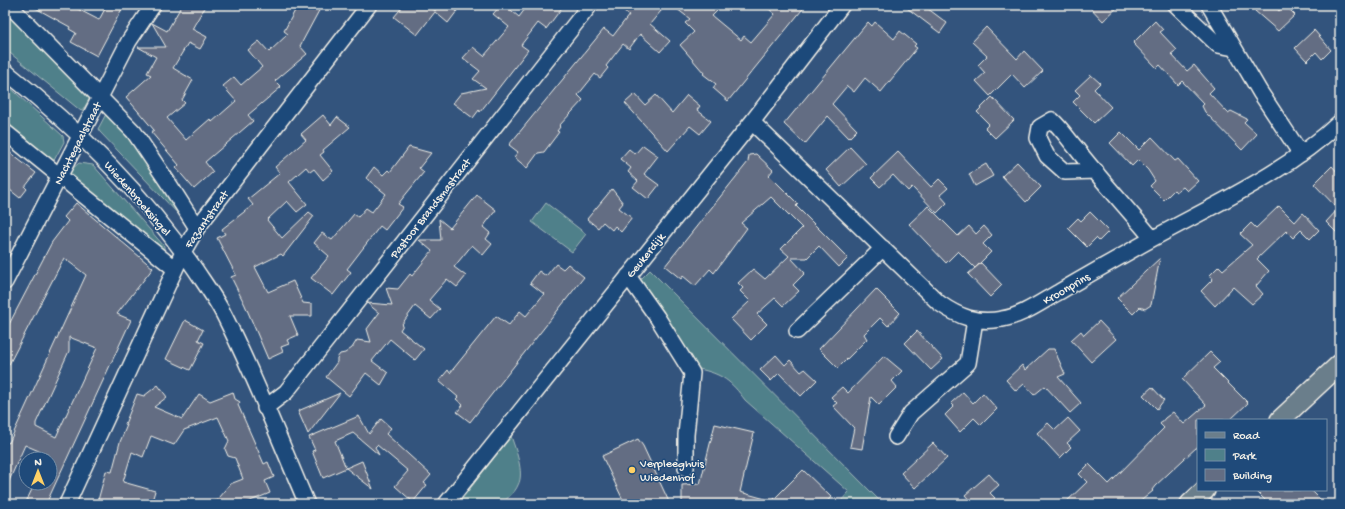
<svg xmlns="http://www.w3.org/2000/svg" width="1345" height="509" viewBox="0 0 1345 509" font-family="'Gochi Hand',sans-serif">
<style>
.green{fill:#4f808a;stroke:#a2b8b9}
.building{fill:#636d83;stroke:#f4f1e8;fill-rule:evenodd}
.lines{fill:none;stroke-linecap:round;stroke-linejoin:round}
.minor-casing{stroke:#f4f1e8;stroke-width:18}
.major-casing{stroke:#f4f1e8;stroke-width:22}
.minor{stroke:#1f4a7a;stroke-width:15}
.major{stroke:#6b7e8b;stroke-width:19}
.poi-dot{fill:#ffd166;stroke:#1f4a7a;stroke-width:1.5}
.labels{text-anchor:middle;stroke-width:3;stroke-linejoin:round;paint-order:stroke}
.street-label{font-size:12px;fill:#f4f1e8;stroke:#1f4a7a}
.poi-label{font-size:12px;fill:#f4f1e8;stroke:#1f4a7a;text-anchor:start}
</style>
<rect width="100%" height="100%" fill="#33547d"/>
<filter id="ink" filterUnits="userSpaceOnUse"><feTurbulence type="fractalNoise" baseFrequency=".025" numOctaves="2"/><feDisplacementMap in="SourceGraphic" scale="8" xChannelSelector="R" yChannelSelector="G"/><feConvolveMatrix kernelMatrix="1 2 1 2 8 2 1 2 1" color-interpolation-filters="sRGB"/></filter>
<g filter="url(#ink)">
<!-- green -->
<path class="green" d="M5,5l86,91 -8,14 -2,1 -76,-62z
M5,83l58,53 1,6 -12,22 -47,-36z
M106,114l3,1 59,73 14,30 -82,-86 -2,-3z
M79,163l14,2 71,81v5l-94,-74 1,-7z
M546,203l40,31 -14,18 -40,-30z
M650,270l233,234h-41l-2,-2 9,-10 -104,-92c-14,-19 -23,-26 -46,-31l-62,-86z
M511,436c4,12 14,37 7,49 -3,8 -11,13 -17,19h-43z"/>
<!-- building -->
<path class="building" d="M30,5h40l29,15 8,-15h17l-27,51 -26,-14 5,-9 -7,-4 1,-2z
M182,5h24l-14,24 15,8 -7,12 -12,-6 -15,25 20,12 -11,20 3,3 -18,15 19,22 24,-21 2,3 24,-21 -13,-15 11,-9 7,8 21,-18 -14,-17 11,-9 10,11 19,-18 -4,-3 14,-26h24l-22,41 7,8 -32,27 6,6 -33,28 5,6 -48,41 8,10 -19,17 -18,-21 3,-3 -28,-33 3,-2 -28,-33 25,-22 -4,-2 9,-16 -18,-10h28l-14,-24 15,8z
M404,5h24l7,6 4,-6h10l8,6 -9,12 -13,-11 -18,23 -23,-18z
M501,5h4l14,12 9,-12h36l-18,24 -8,-6 -17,22 7,5 -48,62 -1,-2 -6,8 -20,-15 8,-10 25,-5 -13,-9 7,-8 -17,-13 10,-11 11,9 25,-29 -16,-13z
M617,5h49l-16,19 20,17 -10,11 -20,-18 -11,15 -6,-5 -17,22 2,2 -8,10 -5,-4 -17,21 5,5 -24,26 1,1 -3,4 2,1 -15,20 -6,1 -11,15 -13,-11 4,-5 -9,-7 95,-116 9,7 16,-21z
M672,5h39l6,6 -5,5 29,24 3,-4 7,6 24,-28 -11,-9h42l-78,96 -15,-13 3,-4 -13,-10 1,-1 -24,-28 14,-13 -9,-9 5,-4z
M903,5h20l24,18 -7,10z
M1088,5h32l-17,16z
M1261,5h12l6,6 6,-6 10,10 -17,16 -23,-20z
M1155,21l8,9 -3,2 17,18 -6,4 16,17 7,-6 20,23 -5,5 19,20 3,-2 16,8 -3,3 13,12 -15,16 -37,-38 -3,-6 2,-2 -22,-23 -4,4 -18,-20 -3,3 -24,-25z
M868,22l4,4 3,-4 19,17 6,-8 16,13 -2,2 3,2 -36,44 -16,-14 -11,14 -7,-6 -15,18 25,26 -8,8 -21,-22 -23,28 -21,-20z
M986,27l31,32 7,-8 19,20 -18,17 -13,-14 -22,22 -14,-15 9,-8 -7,-8 9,-9 -15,-14z
M1314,30l17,20 -9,9 -6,-7 -9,9 -12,-13z
M1091,75l9,8 -6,6 17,18 -17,16 -21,-21 7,-7 -5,-5z
M635,94l10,11 11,-10 16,18 15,-18 13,11 -3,4 14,11 -11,13 -10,-8 -22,25 -43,-48z
M992,97l22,23 -19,18 -10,-10 4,-4 -12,-12z
M323,115l8,10 6,-8 13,10 -27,23 1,2 -4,3 13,16 -10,9 -9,-11 -4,3 -4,-5 -17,15 18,22 -10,8 -10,-11 -20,19 15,18 27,-26 5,4 -31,40 -2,-2 -26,13 13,25 25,-11 10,22 9,1v12h-22l8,19 -11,5 2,4 -8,3 2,5 -15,7 -23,-54 -14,-28 5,-2 -19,-37 8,-4 -3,-5 31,-24 -5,-6 32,-26 -5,-6 31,-27 -5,-6z
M1121,132l18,18 13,-13 23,24 3,-2 20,22 -11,10 -4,-4 -7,5 -2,-2 -10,10 -14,-14 5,-5 -7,-11 -10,-10 -6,6 -22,-23z
M643,145l15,11 -14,18 15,11 -11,14 -15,-12 5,-6 -10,-9 3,-4 -11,-9 9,-10 6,5z
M409,147l22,6 -12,15 5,4 -26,32 5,3 -18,23 -5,-4 -33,43 4,3 -18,23 -22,-17 18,-22 -15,-13 8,-10 10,7 22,-26 4,3 8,-9 6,4 14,-18 -20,-16 8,-11 9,8 5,-5 2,2z
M850,147l16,17 -25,23 -15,-17z
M5,149l31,24 -11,14 2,2 -7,9 -15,-12z
M898,152l33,35 8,-8 9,9 -8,7 7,8 -10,10 -25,-26 -4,4 -15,-16 -13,12 -9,-9z
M756,154l17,16 -4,5 29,29 -2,2 52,52 -9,9 -20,-21 -12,12h-16l14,15 -12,12 6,6 -16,15 -8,-8 -18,16 10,10 -16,16 -20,-21 19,-18 -10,-10 3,-3 -5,-5 15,-14 12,10 24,-23 -8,-7 21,-21 -31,-31 -30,26 6,5 -33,45 -4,-4 -15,17 -12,-10 -2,3 -16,-13 79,-99 4,-5 1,-7z
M1017,162l24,25 -15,15 -24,-26z
M986,164l7,12 -18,10 -6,-12z
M1332,166l8,9v61l-14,-14 12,-13 -24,-25z
M612,189l11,14 -4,5 13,10 -11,14 -6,-6 -3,4 -9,-8 -5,6 -11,-9z
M477,195l19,15 -13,17 7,6 -4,6 6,5 -9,11 -11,-10 -18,22 12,9 -9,11 -10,-8 -18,21 11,9 -9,10 -16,-13 -13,18 1,1 -3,5 24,19 -9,11 -25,-21 -18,22 16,12 -7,12 -15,-12 -17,23 -23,-19 11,-15v-4l3,-4 5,-1 7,-5 5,-8 14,2 -4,-13 12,-16 -12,-10 25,2 -6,-17 12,1 12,-15 2,2 20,-25 -13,-11h22l-2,-21 11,9z
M76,203l77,65 -36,46 14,6 -85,184h-21l10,-21h15v-24h-3l1,-4 -23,-10 -20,45v-49l4,2 77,-168 -22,-17 -59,114v-40l47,-90 16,-21 -4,-4zM69,337l28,11 -41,89 -20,-10v-4l33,-72z
M928,206l30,30 11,-10 7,8 8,-8 8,9 -9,9 8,8 -16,16 -17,-17 -12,12 -37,-39z
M1279,206l16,16 8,-9 16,17 -9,9 -9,-9 -8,8 -7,-7 -29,28 12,12 -13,15 7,8 -11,10 -19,-17 -18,19 -14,-15 12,-12 -3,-4 9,-9 4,4 29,-25 -12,-11 11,-11 5,5z
M1090,212l19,19 -10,10 -3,-3 -9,9 -19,-19 10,-10 3,3z
M1160,258l-9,47 -6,4 -5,-2 -7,7 -16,-16z
M981,263l21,22 -12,12 -22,-23z
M556,264l7,5 5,-5 16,13 -114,145 -13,-10 6,-7 -7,-6 2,-2 -19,-16 9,-11 2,3 46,-57 13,9 11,-14 6,5 18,-22 -14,-11 9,-12 7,5z
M876,289l24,24 -12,13 -8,-8 -16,16 3,5 -29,29 -19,-19z
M185,320l18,10 -5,10 6,3 -14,27 -24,-11z
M1099,321l17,18 -25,23 -20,-22 10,-9 3,4z
M917,331l26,28 -12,11 -26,-27z
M1048,349h6l11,25 -7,3 23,26 -11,10 -25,-27 -11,9 -10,-11 -8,7 -10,-11 16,-15 3,5z
M1210,352l10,10 -7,6 35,35 -18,17h-32v26l-43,40 -3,4 1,1 -16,13h-73l23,-22 -8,-8 10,-10 20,20 55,-56 -4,-4 5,-6 8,-6 11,12 22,-19 -24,-26z
M776,355l9,10 5,-5 11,12 4,-3 12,11 -16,16 -22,-23 -8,8 -11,-11z
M884,356l18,15 -10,10 5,6 -18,18 -8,-8 -9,52 -12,-2 4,-19 -21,-22 4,-3 -6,-6 11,-10 6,6z
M158,385l9,12 -13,10 28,12 17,-25 11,7 23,-9 2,7 5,3 -2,3 26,59 4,-2 6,15 -9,4 5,12 -27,11h-30l17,-20 13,-5 -8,-21 -7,-2 -3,-7 4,-8 -11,-24 -34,13 -10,15 -23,-9 -8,21 -11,-5 -9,30 32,9 -4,13h-54l9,-33 6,1 8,-30 7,-17 -2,-1 12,-30 7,2z
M1152,387l12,13 -7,9 -14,-14z
M963,392l10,11 10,-10 14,16 -16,16 -7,-7 -14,14 -15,-17 9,-9 -3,-3z
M340,393l-32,41 -10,-23z
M359,416l10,18 12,-15 10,9 -5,6 45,41 -7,8 3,2 -14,17 -18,-16 13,-15 -31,-26 -2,2 4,8 -26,-22 -18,8 11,27 -23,10 -11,-27 3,-1 -6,-13z
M1068,418l12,13 -13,12 4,4 -11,11 -23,-25 11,-10 7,7z
M715,424l39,9 -14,59 29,8 -1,4h-86v-19l18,-1z
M638,439l5,7 27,58h-45l-23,-48z
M933,443l14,15 -32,30 -14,-15z
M362,461l11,28 -27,-21z
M803,470l28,27 -6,7h-56z
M989,474l10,11 -9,8 5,5 -7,6h-15l-8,-9z
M1255,490h56l14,14h-56z"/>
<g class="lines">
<!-- minor casing -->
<g class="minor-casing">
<path id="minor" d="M9,5l125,127 37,55 26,41
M1176,5l42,40 16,3
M1209,5l51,87 41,62
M5,71c72,57 138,122 190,198 10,15 21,30 29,46 31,61 56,126 83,189
M752,122l187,181c20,14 38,21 63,16 20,-3 39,-17 57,-27 22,-13 45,-26 68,-39 70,-41 154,-75 213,-131
M5,132l170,137
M1096,171l-31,1 -18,-16 -9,-18 2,-11 12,-7c10,9 16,19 24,28 24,31 51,60 76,90
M628,276l29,41 35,56 -6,62v33
M5,282l124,-241 24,-36
M797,331l86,-83
M265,408l21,-16 304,-387
M896,437l15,-24 57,-50 7,-43
M67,504l116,-252 14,-24 172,-223
M446,504l306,-382 90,-117"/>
</g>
<!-- major casing -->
<g class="major-casing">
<path id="major" d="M1280,420l60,-56
M1190,504l15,-14"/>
</g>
<!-- minor -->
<use href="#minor" class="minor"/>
<!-- major -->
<use href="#major" class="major"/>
</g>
</g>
<!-- markers -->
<circle class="poi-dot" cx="632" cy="470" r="4"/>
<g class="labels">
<!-- street labels -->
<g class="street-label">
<text transform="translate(77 143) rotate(-63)" y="4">Nachtegaalstraat</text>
<text transform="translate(138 198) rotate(49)" y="4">Wiedenbroeksingel</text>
<text transform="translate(430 208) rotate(-52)" y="4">Pastoor Brandsmastraat</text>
<text transform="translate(206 219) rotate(-55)" y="4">Fazantstraat</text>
<text transform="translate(645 255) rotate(-51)" y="4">Geukerdijk</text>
<text transform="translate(1066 288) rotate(-30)" y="4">Kroonprins</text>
</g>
<!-- poi labels -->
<g class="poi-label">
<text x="640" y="467">Verpleeghuis<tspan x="640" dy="14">Wiedenhof</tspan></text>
</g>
</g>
<!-- margin -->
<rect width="1345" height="509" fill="none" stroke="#1f4a7a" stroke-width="20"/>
<rect x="10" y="10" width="1325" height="489" fill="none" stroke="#f4f1e8" stroke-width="1.5" filter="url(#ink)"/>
<!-- legend -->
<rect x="1197" y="419" width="130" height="72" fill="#1f4a7a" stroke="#748da6"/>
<rect x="1205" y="432" width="20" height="6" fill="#6b7e8b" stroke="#748da6"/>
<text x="1233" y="439" font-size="12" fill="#f4f1e8">Road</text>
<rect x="1205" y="449" width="20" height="12" fill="#4f808a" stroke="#748da6"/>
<text x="1233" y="459" font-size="12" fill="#f4f1e8">Park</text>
<rect x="1205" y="469" width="20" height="12" fill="#636d83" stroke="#748da6"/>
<text x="1233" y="479" font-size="12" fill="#f4f1e8">Building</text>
<!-- north arrow -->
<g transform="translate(38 471)"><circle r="19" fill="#1f4a7a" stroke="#748da6"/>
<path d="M0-3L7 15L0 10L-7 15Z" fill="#ffd166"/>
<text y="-6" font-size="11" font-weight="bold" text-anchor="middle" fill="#f4f1e8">N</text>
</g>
</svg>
